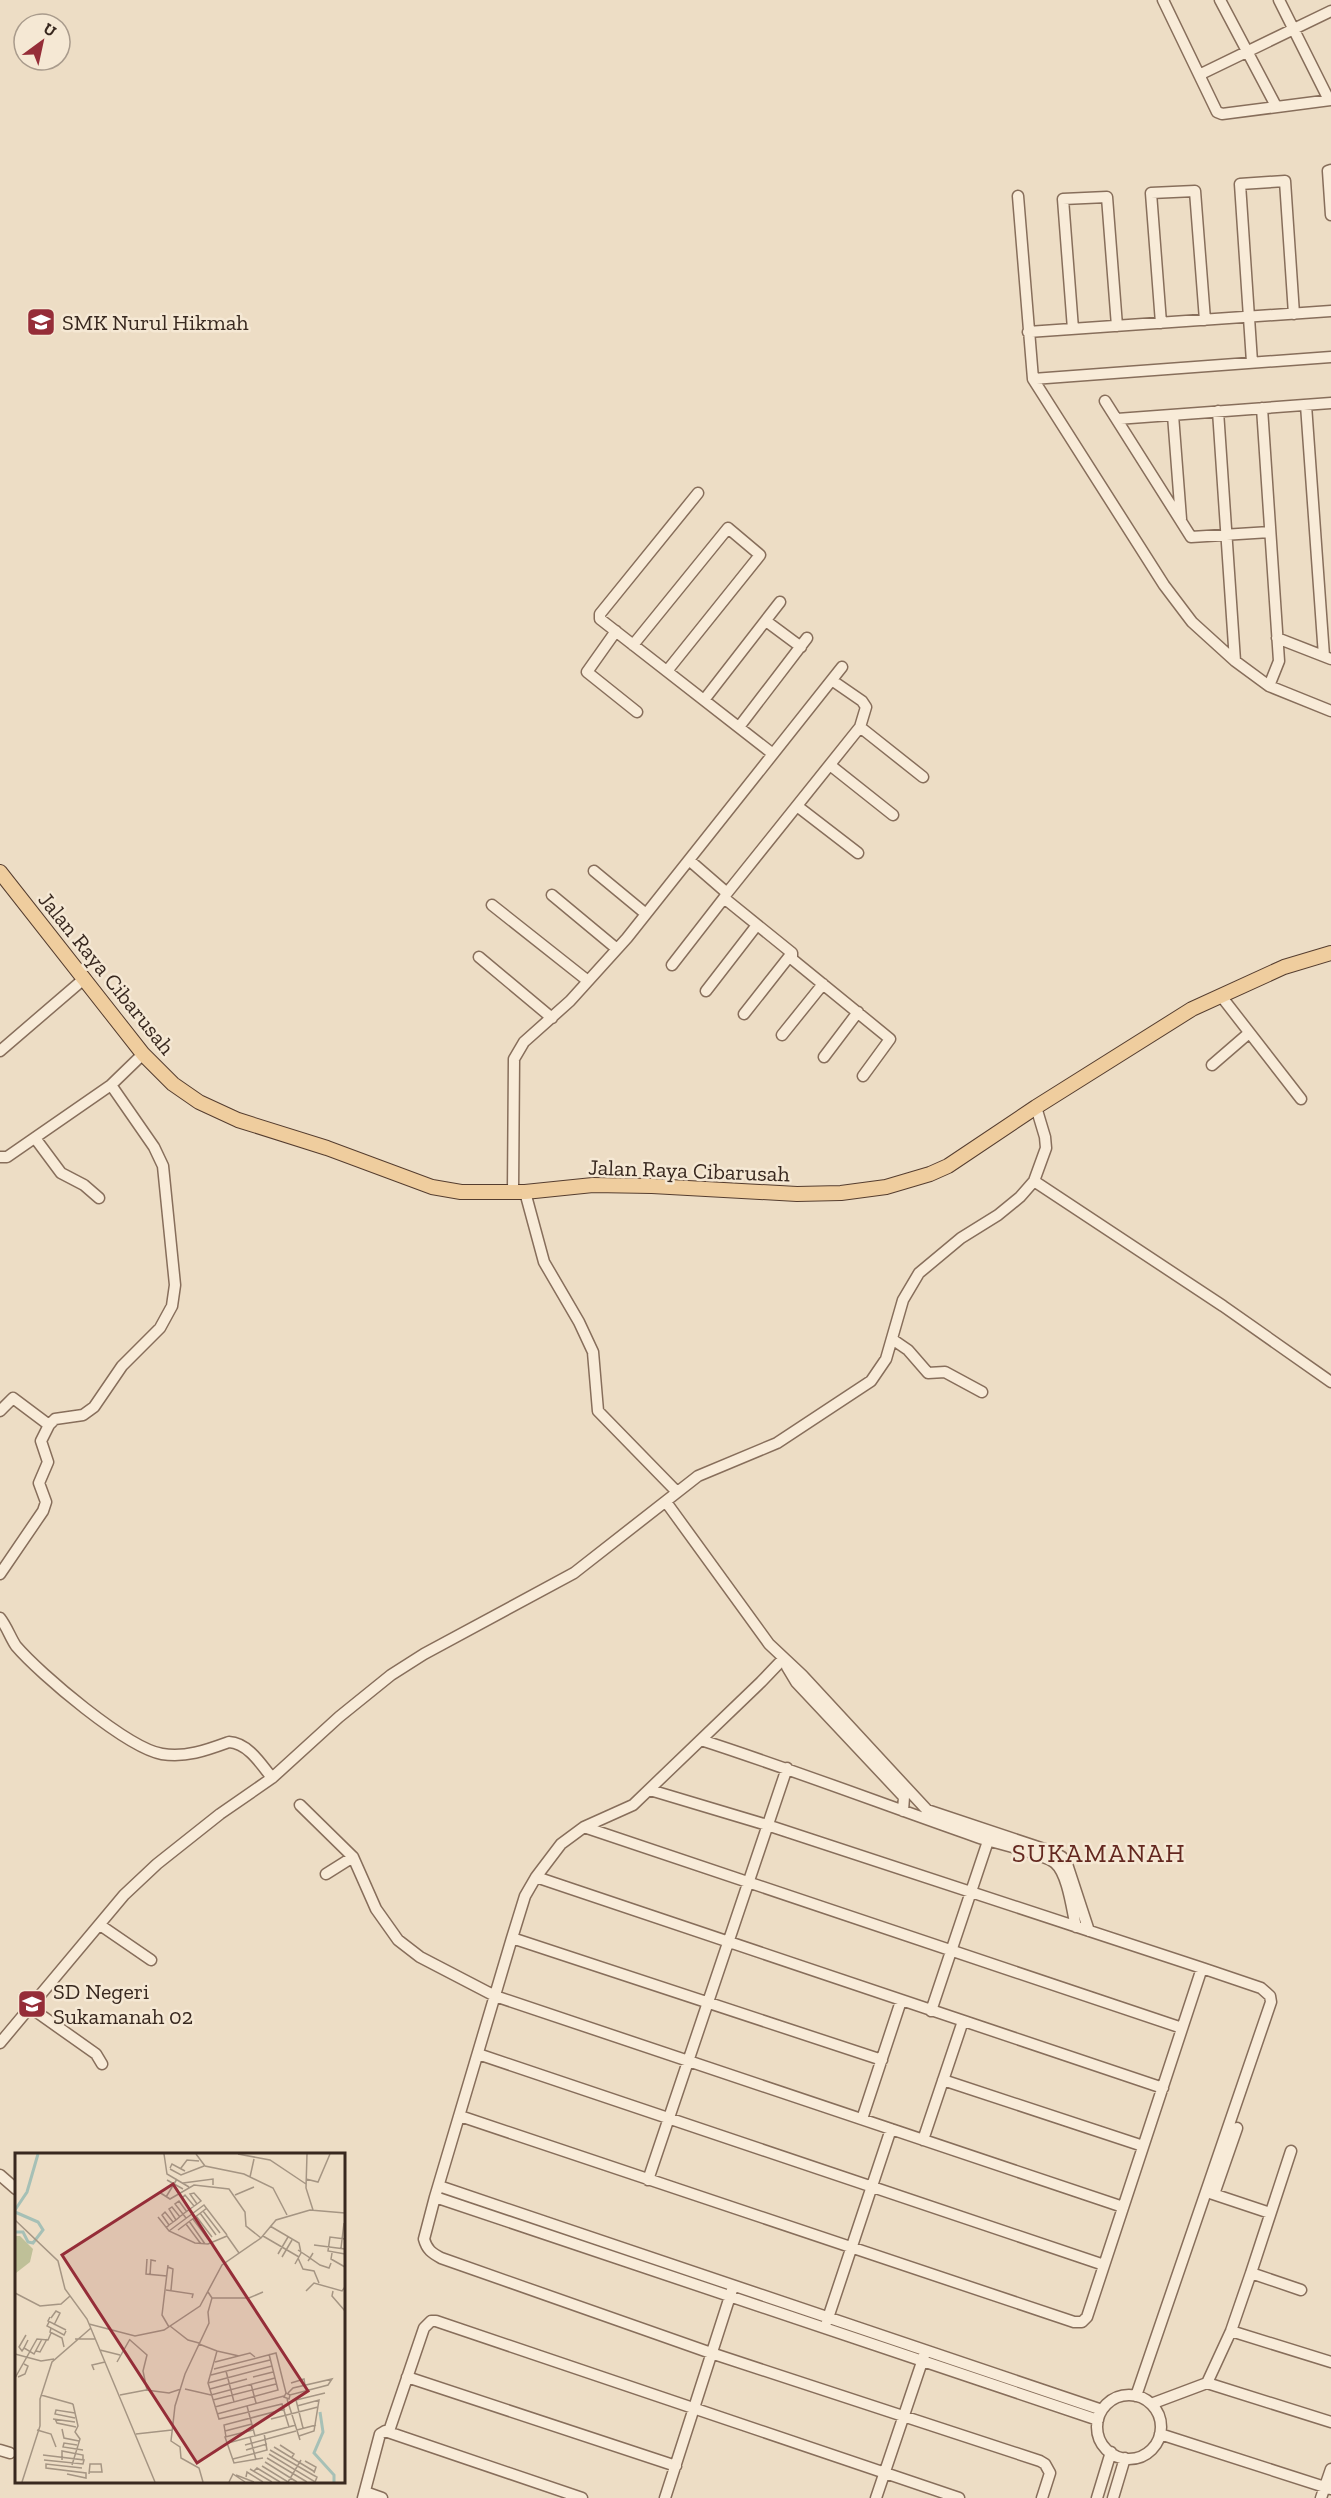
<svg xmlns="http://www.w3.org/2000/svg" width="1331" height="2498" viewBox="0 0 1331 2498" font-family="'Zilla Slab',serif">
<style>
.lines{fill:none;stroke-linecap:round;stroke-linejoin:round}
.minor-casing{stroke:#876e5b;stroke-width:13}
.major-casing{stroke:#553d2f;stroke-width:16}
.minor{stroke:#f8ebd8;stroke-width:10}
.major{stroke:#efcd9e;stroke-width:14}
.labels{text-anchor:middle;stroke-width:5;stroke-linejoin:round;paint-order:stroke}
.poi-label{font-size:22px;fill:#38281f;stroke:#f5e8d4;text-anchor:start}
.street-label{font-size:22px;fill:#38281f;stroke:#f5e8d4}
.quarter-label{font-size:26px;letter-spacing:1.5px;fill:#63271f;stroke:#f5e8d4}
.inset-river{fill:none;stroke:#a6c0b6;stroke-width:3}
.inset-road{fill:none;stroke:#a59583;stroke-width:1.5}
.view{fill:#952d38;fill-opacity:0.15;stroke:#952d38;stroke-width:3}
.inset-edge{fill:none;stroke:#38281f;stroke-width:3}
</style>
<rect width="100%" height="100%" fill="#edddc5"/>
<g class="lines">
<!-- minor casing -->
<g class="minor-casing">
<path id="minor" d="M1163,0l54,112 5,2 109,-14
M1220,0l56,106
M1279,0l50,100
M1201,74l130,-63
M1331,170l-3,1 3,44
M1018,196l15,183 131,206 28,37 43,39 34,25 62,25
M1161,323l-10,-130 44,-2 10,129
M1073,329l-10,-130 44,-2 10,129
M1028,332l303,-21
M1252,362l-12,-178 45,-3 9,133
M1033,379l298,-22
M1105,401l86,136 79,-5
M1306,405l18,251
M1262,408l17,253 -10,25
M1218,411l17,250
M1173,415l8,104
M1117,419l214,-16
M698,493l-98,121v5l173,135
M766,621l35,26
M616,631l-29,41 50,40
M1277,638l54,21
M633,645l95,-117 32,27 -93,116
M704,700l76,-98
M739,727l68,-89
M860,727l63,50
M830,765l63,50
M797,806l61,47
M689,860l38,33 -3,5 68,55v6l98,80 -27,37
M594,871l52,43
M727,893l133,-166 6,-20 -4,-6 -29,-20
M552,895l65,54
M492,905l96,76
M479,957l73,61
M672,965l52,-67
M706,991l51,-66
M1221,996l80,103
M744,1014l48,-61
M782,1035l41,-51
M0,1051l85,-73
M824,1057l34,-45
M1212,1065l37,-32
M35,1138l26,35 23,12 15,13
M0,1157h7l104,-72 32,-31
M1034,1181l189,125 108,76
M513,1191l1,-132 10,-17 46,-41 57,-63 215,-271
M525,1192l19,70 35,60 14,30 5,59 79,81
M892,1339l16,11 20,23 17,-1 37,20
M0,1411l13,-13 36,27
M666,1502l103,142 33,31 125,135 126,42 9,5 5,7 22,67
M0,1574l43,-63 3,-9 -7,-19 9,-21 -7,-21 8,-16 6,-6 28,-4 11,-8 28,-41 38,-38 12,-22 3,-21 -12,-119 -9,-19 -43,-62
M0,1618c7,9 10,19 16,28 24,28 111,102 146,108 24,4 45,-4 67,-12 19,1 32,22 43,36
M783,1659l-22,23 -128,123 -49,22 -23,17 -25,33 -11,19 -13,42 -77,259 -11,42c3,11 8,14 17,19l270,95 329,108 5,3 5,9 -8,25
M787,1667l9,15 108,115 -1,14
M701,1740c93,30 184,65 276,97 17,6 66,16 78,26 13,11 17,47 21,64
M650,1790l117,35 435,143 59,20 9,8 1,6 -135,394
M300,1805l53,52 23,52 22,31 22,17 75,39 628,211
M584,1827l598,201
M326,1874l27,-17
M536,1877l627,211
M100,1925l51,35
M512,1938l370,122
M31,2008l65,46 6,10
M931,2011l57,-170
M0,2043l124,-148 33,-31 63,-50 52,-36 67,-61 52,-42 33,-21 150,-81 124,-97 79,-33 94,-62 15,-22 17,-59 16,-27 42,-35 37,-23 22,-18 14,-16 12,-33 -1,-11 -9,-30
M478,2054l626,211
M943,2080l200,66
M460,2116l614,206h8l5,-5 115,-349
M862,2119l39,-118
M923,2140l40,-119
M0,2175l16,14
M648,2180l139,-412
M439,2186l663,224
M1207,2192l63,21
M1214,2194l23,-66
M435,2197l663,223
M1251,2273l40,-122
M827,2321l64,-192
M1231,2331l100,31
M407,2377l269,89
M1207,2383l24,-52 20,-58 50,17
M1097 2427a32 32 0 1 1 64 0a32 32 0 1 1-64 0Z
M1151,2404l56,-21 124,39
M389,2431l35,-103 7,-7h5l523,177
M1160,2434l171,55
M0,2450l10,3
M365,2492l17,6
M363,2498l17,-64 5,-3 197,67
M665,2498l67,-208
M876,2498l49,-145
M1097,2498l14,-46
M1113,2498l12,-40
M1321,2498l10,-29"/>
</g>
<!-- major casing -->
<g class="major-casing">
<path id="major" d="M0,872l143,182 30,30 26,18 39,18 89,28 105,39 29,5h64l68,-7 59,1 145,8 44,-1 45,-6 44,-13 18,-8 88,-59 156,-98 92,-42 47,-14"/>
</g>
<!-- minor -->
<use href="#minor" class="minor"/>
<!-- major -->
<use href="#major" class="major"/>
</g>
<!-- icons -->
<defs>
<g id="school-square" transform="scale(1.5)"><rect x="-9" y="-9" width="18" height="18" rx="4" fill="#952d38" stroke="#f5e8d4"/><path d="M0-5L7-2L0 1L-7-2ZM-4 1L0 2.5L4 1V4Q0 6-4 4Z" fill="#fff"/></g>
</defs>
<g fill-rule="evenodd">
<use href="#school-square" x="41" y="322"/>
<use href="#school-square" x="32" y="2004"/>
</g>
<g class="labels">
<!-- poi labels -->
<g class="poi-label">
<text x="62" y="330">SMK Nurul Hikmah</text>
<text x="53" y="1999">SD Negeri<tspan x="53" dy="25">Sukamanah 02</tspan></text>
</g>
<!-- street labels -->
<g class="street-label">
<text transform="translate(107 973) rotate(51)" y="8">Jalan Raya Cibarusah</text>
<text transform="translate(689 1170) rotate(2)" y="8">Jalan Raya Cibarusah</text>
</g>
<!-- quarter labels -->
<g class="quarter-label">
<text x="1099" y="1862">SUKAMANAH</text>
</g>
</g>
<!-- overview -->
<g transform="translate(15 2153)">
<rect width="330" height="330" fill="#edddc5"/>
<path d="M0,83h5l13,13 -3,13 -14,11z" fill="#bfc098"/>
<path class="inset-river" d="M0,57l12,-18 11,-38M0,59l23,10 5,8 -10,13 -5,-1 -5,-10h-8M305,259l3,20 -9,21 20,22v7"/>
<path class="inset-road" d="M149,1l3,20 22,13M181,1l9,12 39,8 29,14 14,27M223,1l32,6 36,24M292,1l-1,34 7,22M155,15l2,-4 13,7M166,15l6,-8 12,1M155,16l11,6 23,-9M235,24l4,-18M291,26l12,3 12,-28M152,27l16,9M168,30l30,-4v6M144,39l11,7 24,-14 35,4 16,23 1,14 15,12M220,42l19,-8M151,44l11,-18M175,56l-8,-11 3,-3 9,11M188,58l17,22M185,60l16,22M181,63l16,21M143,64l11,14 26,12 13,1 19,-8 12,17M171,65l-11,-14 4,-3 8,11M178,66l15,20M0,67l43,41 7,28 22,30 68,163M161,67l-7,-11 3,-2 8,10M174,68l16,23M171,71l15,20M154,72l-7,-10 3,-3 8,10M255,73l29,17 2,10 -6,11M151,75l3,-3 7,-5 7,-6 14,-10 4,-3 -7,-8 -4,1 7,10M163,77l29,-22M154,78l35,-26 23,30M248,83l36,21M330,86l-15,-2 -2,14 17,3M299,92l31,4M326,95l3,-25M283,97l12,8 -2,3M298,100l-3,5 10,7 9,3 2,-5M317,100l-1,6 14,8M263,101l10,-17M267,104l10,-17M283,105l5,11 11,2 5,12M132,106l-1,15 21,2M153,112l-6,50 7,12M153,114l5,2 -2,21M135,122l1,-15 5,1M151,137l27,4 -1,4M291,138l8,-8 28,8 3,-4M318,138l-1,5 13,15M0,140l25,13 21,-2 9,-8M197,145h37l14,-6M35,164l-2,4 18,9M36,165l5,-7 4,2 -6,12M34,169l-2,4 17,9 2,-4M74,171l46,12 29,-6 36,-24 22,-41 39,-27 15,-18 34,-10 35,3M155,173l18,14 11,3M36,175l-1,4 12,6 2,9M60,186h20M13,187l-4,8 10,6 8,-15M115,187l17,15 -4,16 4,19M184,191l18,7M9,195l-2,3 -3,-4 7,-12M85,197l20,5M21,198l4,1 7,-13M202,198l-9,32 11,36 63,-15 7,23M202,198l22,5M0,201l26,7 13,-2M102,209l13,-23M200,209l35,-9 5,4M199,216l62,-16 10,40M79,217l-2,-5 13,-3M211,218l8,31M196,222l59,-15M3,224l7,-3 3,-8 -4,-2M238,224l20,-5M0,225l22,-39 11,1 3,-7M193,230l64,-17M276,230l13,-4 1,6M236,231l5,19M170,236l26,6 64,-17M195,236l37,-10M273,240l5,-5 39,-9 -4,6 -38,10 -4,-2 -2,4 5,2 1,-4M26,242l32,9M105,242l26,-5 23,3 12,-4M272,246l13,41M198,247l63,-16M232,253l8,30M282,253l22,-6 -5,31 -15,5M200,254l63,-17 -9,-36M60,260l-19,-3 -1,4 20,4M202,261l67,-18M38,266l22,3M40,266l2,4 19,4M256,266l47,-12M288,275l-7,-28 29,-7M47,276l2,9 15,3M22,277l14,4 5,13M238,277l-28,7 9,26 29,-5M282,277l19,-5M210,278l27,-7M121,281l36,-4M211,284l-2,-12 61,-16M235,284l6,23M213,290l68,-18M62,292l-13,-2 -1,4 20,3M230,292l51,-14M265,292l14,9 -2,3M259,294l41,25M231,297l21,-6M255,297l43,25M254,301l46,28 2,-5 -4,-2M28,302l41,5 -1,4 -39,-4M252,305l40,24M218,306l34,-9 -3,-17M47,307v-9l21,4v4M290,308l11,6 -2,6M250,309l32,20M57,312l8,-26 -5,-7 3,-6 -5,-22M247,313l26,16 13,-22M235,316l22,13M239,318l3,-3 23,14M52,321l19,4v-5l-40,-5v-4l36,4M74,321l1,-10h11l1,8h-12M221,322l18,7M231,324l1,-5 16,10M7,329l18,-56v-27l12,-37 39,-34M188,329l-4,-14 -18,-10 -1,-11 -9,-6 4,-35 10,-32 24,-51 -1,-11 4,-14 -4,-6M214,329l4,-8 12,8"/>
<path class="view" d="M158,31l135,207 -111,72 -135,-208z"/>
<rect width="330" height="330" class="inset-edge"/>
</g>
<!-- north arrow -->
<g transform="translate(42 42) rotate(33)"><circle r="28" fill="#f5e8d4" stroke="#a99b8c" stroke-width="1.5"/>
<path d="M0-4.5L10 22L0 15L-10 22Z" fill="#952d38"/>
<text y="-9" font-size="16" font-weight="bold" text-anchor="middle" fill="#38281f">U</text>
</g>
</svg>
